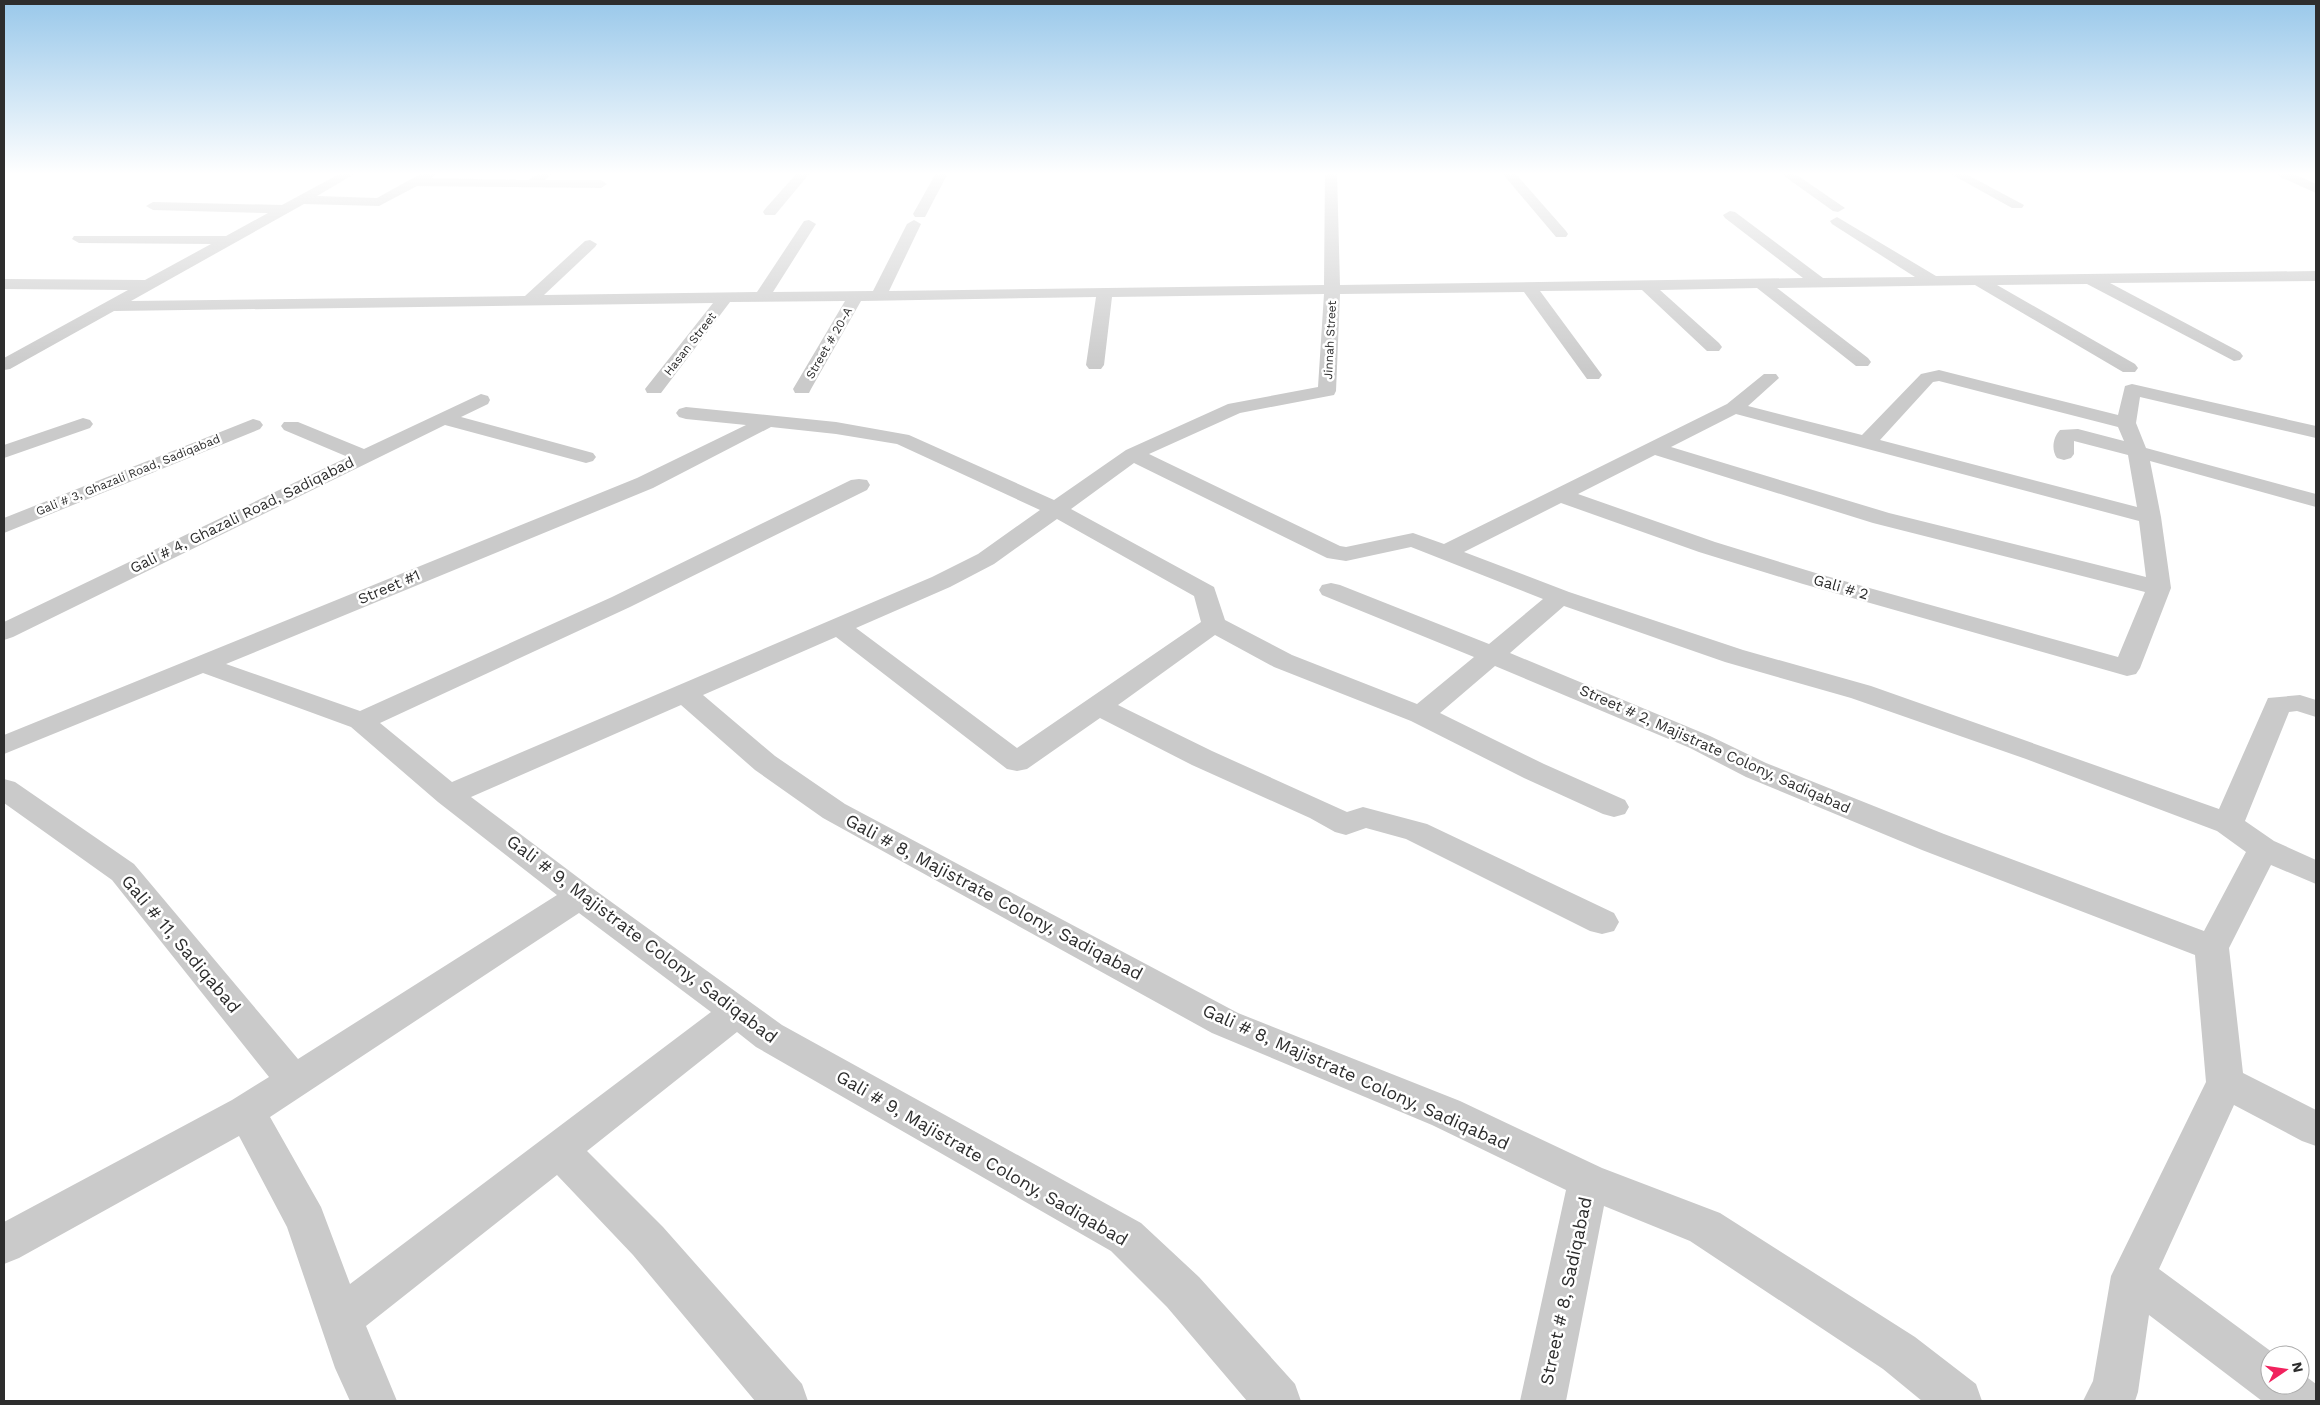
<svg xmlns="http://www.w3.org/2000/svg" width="2320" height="1405" viewBox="0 0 2320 1405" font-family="'Work Sans',sans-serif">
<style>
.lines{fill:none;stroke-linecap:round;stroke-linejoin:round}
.minor{fill:#cacaca;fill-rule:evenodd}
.tertiary{fill:#cacaca;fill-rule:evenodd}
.labels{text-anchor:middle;stroke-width:5;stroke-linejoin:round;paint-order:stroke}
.far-street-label{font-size:12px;fill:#2d2d2d;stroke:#fff}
.street-label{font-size:15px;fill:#2d2d2d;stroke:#fff}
.near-street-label{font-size:18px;fill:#2d2d2d;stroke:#fff}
</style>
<rect width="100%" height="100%" fill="#fff"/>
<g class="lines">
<!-- minor -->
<path class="minor" d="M341,173h15l-39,23 60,2 45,-25h15l-6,5 97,2 11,-7h14l-8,7h56l6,4 -6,4 -184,-2 -38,20 -75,-2 -173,97 394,-5 60,-55 5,-1 7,4 -2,3 -51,48 213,-3 47,-71 5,-1 7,4 -43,68 100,-1 34,-67 7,-4 7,4 -32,67 435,-6 1,-112h12l3,112 463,-7 -78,-60 -2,-3 7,-4 5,1 88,66 92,-1 -83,-53 -2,-3 7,-4 99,59 380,-5v10l-206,2 130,69 3,4 -3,4 -6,1 -147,-77 -90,1 138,79 3,4 -3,4h-12l-148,-87 -198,3 91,70 3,4 -3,4h-12l-99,-78 -97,2 59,53 3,4 -3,4h-12l-65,-61 -102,1 62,84 -3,4h-12l-63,-87 -184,2 -4,97 -2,4 -94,18 -91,41 191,92 6,1 67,-14 31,11 283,-140 37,-30h12l3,4 -31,28 114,29 59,-61 18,-4 179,45 7,-29 7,-2 184,42v12l-176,-41 -4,26 10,25 170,46v13l-166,-46 11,56 10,71 -31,80 -4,6 -9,2 -324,-92 -104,-32 -138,-49 -97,49 105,40 174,58 128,36 348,123 49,-111 32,-3 16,5v17l-19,-6 -8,1 -44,109 29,20 42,19v24l-45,-19 -42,83 14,125 73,37v36l-14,-5 -68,-36 -75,164 117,86h-6v30h30v-13l16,12v17h-54l-113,-86 -11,77 -3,9h-52l10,-20 18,-105 95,-194 -11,-127 -273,-105 -176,-73 -56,-29 -195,-82 -55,47 104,51 81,36 4,7 -4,7 -11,3 -11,-3 -79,-36 -113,-57 -137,-54 -59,-32 -97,70 94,46 135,61 16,-5 64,17 187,89 5,9 -5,9 -12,3 -12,-3 -184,-92 -40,-11 -20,7 -11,-3 -25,-14 -118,-53 -92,-47 -73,51 -10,2 -10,-2 -171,-132 -133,58 72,61 70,48 393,209 222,88 142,67 118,45 195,124 61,47 6,17h-60l-39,-32 -193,-128 -86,-35 -38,195h-46l46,-211 -134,-65 -220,-92 -389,-215 -68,-48 -74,-65 -210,92 121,91 190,137 359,198 58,54 96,107 6,17h-54l-80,-94 -56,-56 -355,-204 -19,-15 -150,119 76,76 139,157 6,17h-53l-122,-146 -76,-80 -191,151 31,75h-47l-15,-33 -48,-141 -48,-91 -220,122 -15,6v-42l228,-122 37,-23 -157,-197 -108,-77v-24l11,3 119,82 164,195 259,-164 -119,-93 -87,-75 -148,-54 -199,81v-19l633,-257 109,-53 -60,-6 -7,-2 -3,-4 3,-4 7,-2 150,15 73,13 145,65 72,-50 102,-46 90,-17 6,-93 -212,3 -8,68 -3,4h-12l-3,-4 10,-68 -235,4 -50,88 -2,4h-14l-2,-4 52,-88 -115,1 -69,91h-14l-2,-4 68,-86 -599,8 -104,58 -6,1v-12l124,-68 -124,-1v-10l141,1 66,-36 -132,-1 -7,-4 2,-3h152l42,-23 -115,-3 -7,-4 7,-4 129,3zM1939,381l179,46 6,14 -46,-12 -18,1c-7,7 -9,20 -3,28l7,2 7,-2 3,-4v-13l54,14 9,52 -257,-67 53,-58zM1736,414l403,107 7,56 -257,-64 -218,-66zM771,427l65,7 61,10 143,66 -62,44 -46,23 -480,205 -72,-59 250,-116 237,-117 3,-5 -3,-5 -8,-1 -8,1 -239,117 -252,114 -134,-47 427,-176zM1655,455l218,68 272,69 -27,65 -299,-83 -104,-32 -137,-48zM1134,463l193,95 19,3 65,-14 132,52 -54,45 -149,-59 -9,-2 -9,2 -3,5 3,5 152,62 -57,47 -125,-49 -67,-35 -11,-33 -143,-78zM1057,519l137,77 7,26 -184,126 -161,-120 94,-41 44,-23zM1564,606l161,56 126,36 175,61 191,72 29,21 -42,79 -260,-97 -178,-71 -56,-27 -200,-83zM579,913l132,99 -361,272 -29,-77 -51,-90z
M797,173h13l-35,42h-10l-2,-3 2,-3z
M936,173h12l-23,44h-10l-2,-3z
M1502,173h13l51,58 2,3 -2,3h-10z
M1780,173h14l51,35 -7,4 -5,-1z
M1949,173h15l60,32 -2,3h-10z
M481,394l7,2 2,4 -2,4 -27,13 132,36 3,4 -3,4 -7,2 -141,-38 -432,212 -9,3v-18l344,-165 -64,-27 -3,-4 3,-4h14l66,27z
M83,418l7,2 3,4 -3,4 -86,30v-13z
M253,419l7,2 3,4 -3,4 -256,104v-15z"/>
<!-- tertiary -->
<path class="tertiary" d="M2276,173h16l24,11v9l-38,-17z"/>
</g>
<!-- sky -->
<linearGradient id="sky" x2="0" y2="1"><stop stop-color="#99c8ea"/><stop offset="0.47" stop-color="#fff"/><stop offset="1" stop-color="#fff" stop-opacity="0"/></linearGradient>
<rect width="2320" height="370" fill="url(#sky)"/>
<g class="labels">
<!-- far-street labels -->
<g class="far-street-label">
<text transform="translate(1330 340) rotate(-87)" y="4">Jinnah Street</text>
<text transform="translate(829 343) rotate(-60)" y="4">Street # 20-A</text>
<text transform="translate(690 344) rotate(-52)" y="4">Hasan Street</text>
<text transform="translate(128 475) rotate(-22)" y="4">Gali # 3, Ghazali Road, Sadiqabad</text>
</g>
<!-- street labels -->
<g class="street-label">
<text transform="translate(242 515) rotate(-26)" y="5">Gali # 4, Ghazali Road, Sadiqabad</text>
<text transform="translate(389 587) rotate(-23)" y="5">Street #1</text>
<text transform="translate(1841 587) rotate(16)" y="5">Gali # 2</text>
<text transform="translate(1715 749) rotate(24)" y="5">Street # 2, Majistrate Colony, Sadiqabad</text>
</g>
<!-- near-street labels -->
<g class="near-street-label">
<text transform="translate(994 897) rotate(28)" y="6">Gali # 8, Majistrate Colony, Sadiqabad</text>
<text transform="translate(642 939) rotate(37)" y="6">Gali # 9, Majistrate Colony, Sadiqabad</text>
<text transform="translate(181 944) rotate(50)" y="6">Gali # 11, Sadiqabad</text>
<text transform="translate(1356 1077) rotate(24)" y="6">Gali # 8, Majistrate Colony, Sadiqabad</text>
<text transform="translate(982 1158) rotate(30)" y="6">Gali # 9, Majistrate Colony, Sadiqabad</text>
<text transform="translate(1566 1291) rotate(-78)" y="6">Street # 8, Sadiqabad</text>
</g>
</g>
<!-- border -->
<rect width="2320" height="1405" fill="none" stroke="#2d2d2d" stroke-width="10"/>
<!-- north arrow -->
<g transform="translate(2285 1370) rotate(77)"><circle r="24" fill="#ffffff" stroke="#ababab"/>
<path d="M0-4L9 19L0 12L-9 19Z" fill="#f1225e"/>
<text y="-8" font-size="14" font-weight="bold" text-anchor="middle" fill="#2d2d2d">N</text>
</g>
</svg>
